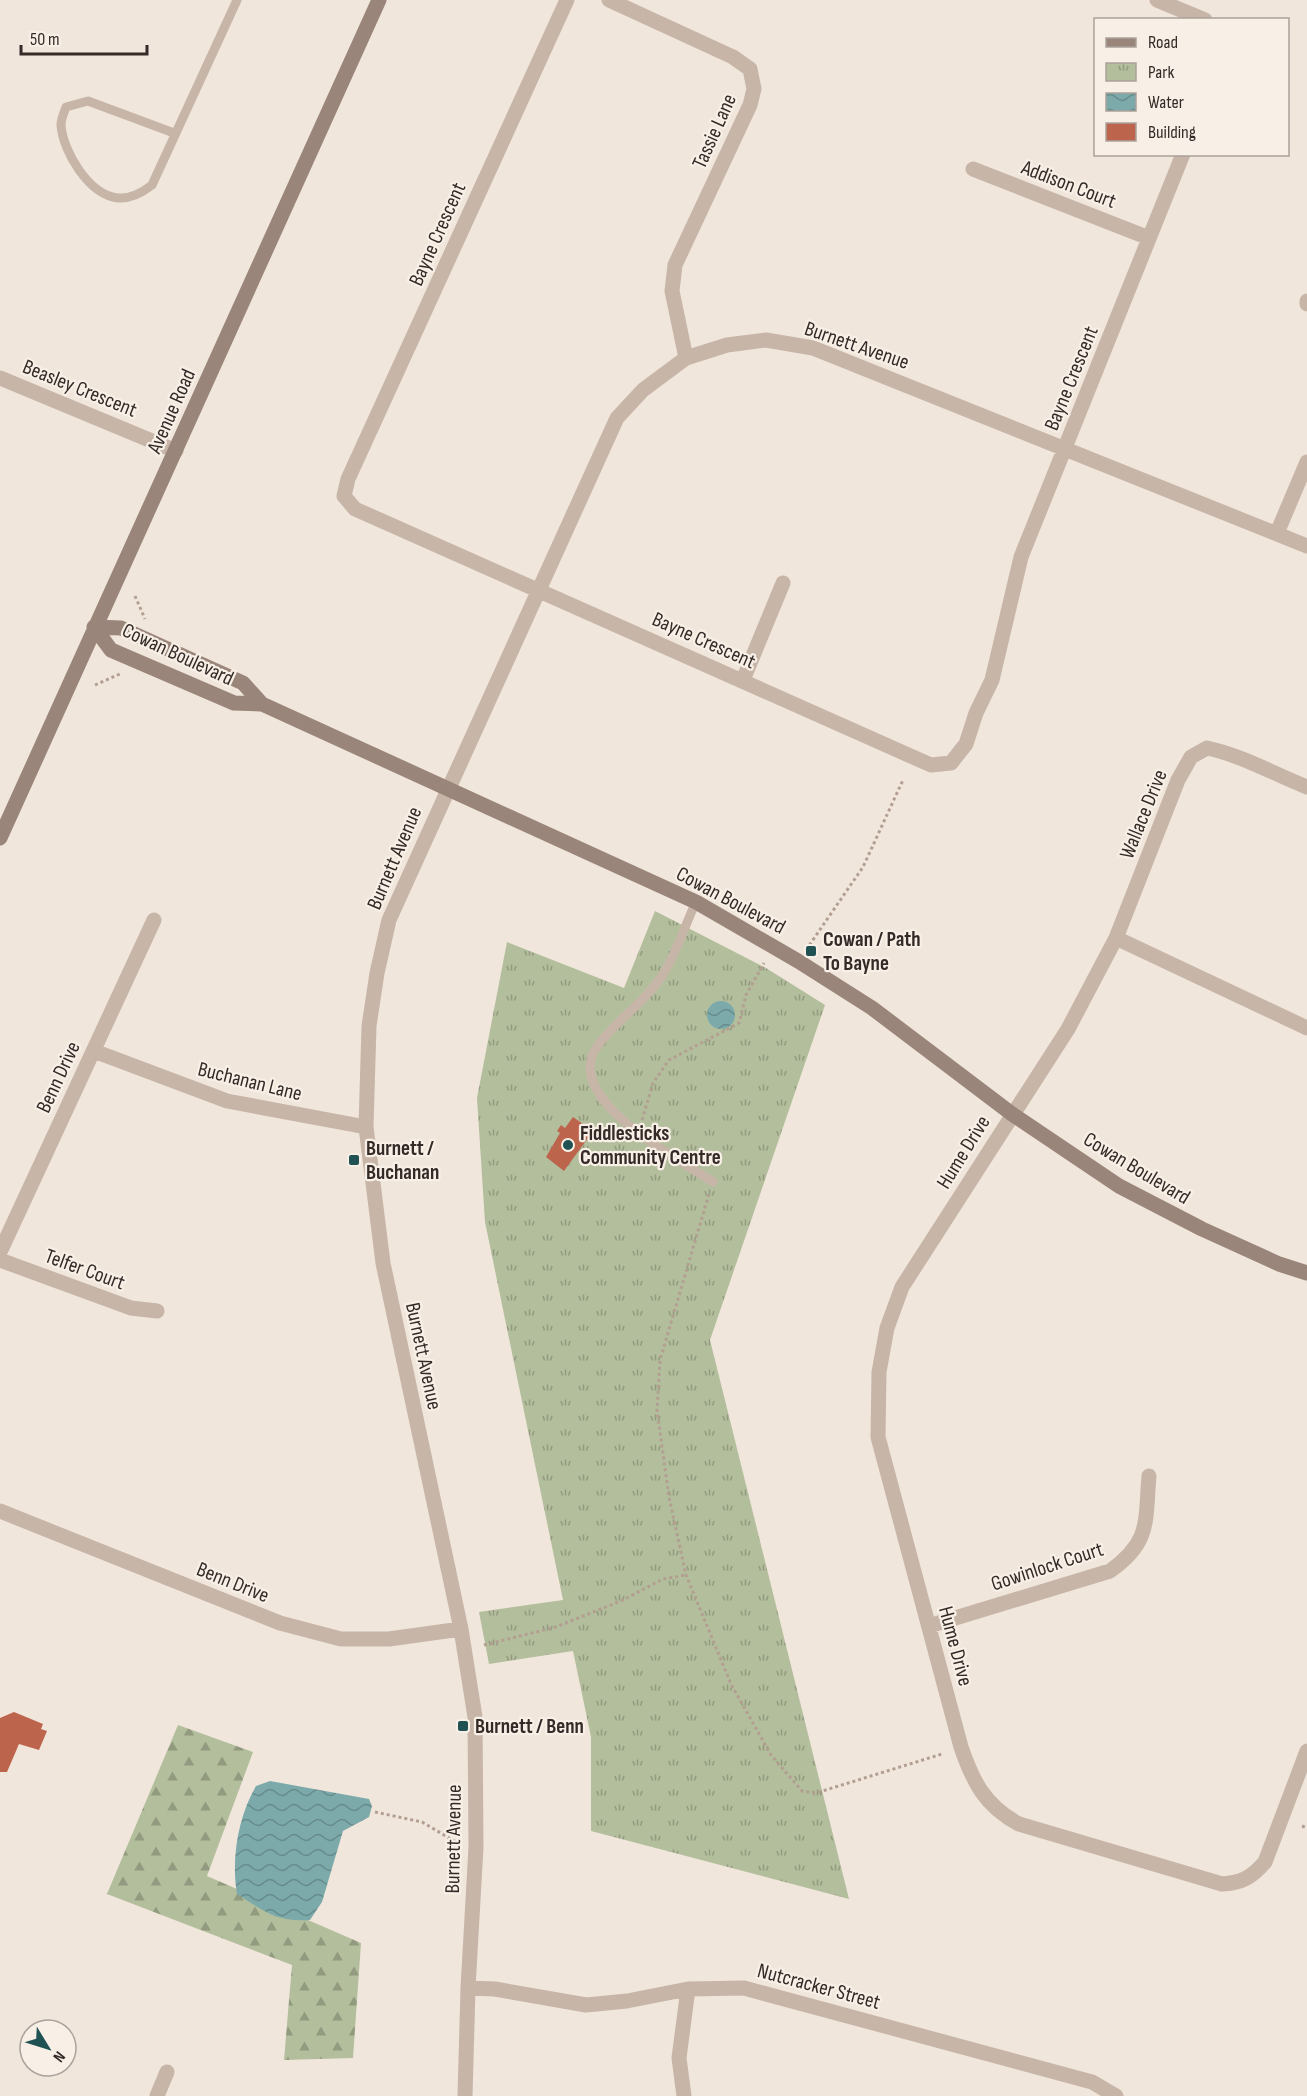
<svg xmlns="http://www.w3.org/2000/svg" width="1307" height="2096" viewBox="0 0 1307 2096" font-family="'Sofia Sans Condensed',sans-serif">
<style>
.forest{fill:url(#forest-firs)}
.park{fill:url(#park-tufts)}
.water{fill:url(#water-waves)}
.building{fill:#bd644c}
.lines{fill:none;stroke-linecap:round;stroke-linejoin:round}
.path{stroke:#b39f92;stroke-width:3;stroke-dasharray:3 3;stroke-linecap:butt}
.lane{stroke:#c7b5a8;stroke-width:9}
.street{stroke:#c7b5a8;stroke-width:15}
.secondary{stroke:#9a857a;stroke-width:15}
.poi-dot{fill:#205153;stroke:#f8f0e7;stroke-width:2}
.labels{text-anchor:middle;stroke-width:4.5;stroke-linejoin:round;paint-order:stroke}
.street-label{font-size:21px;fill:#342b28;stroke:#f8f0e7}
.poi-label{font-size:21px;font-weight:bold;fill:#342b28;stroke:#f8f0e7;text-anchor:start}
</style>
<defs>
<pattern id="forest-firs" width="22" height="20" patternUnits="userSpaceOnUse" patternTransform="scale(1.5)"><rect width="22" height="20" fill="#b3be9c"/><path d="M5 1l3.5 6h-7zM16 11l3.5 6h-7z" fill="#929b7f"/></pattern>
<pattern id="park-tufts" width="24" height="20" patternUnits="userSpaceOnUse" patternTransform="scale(1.5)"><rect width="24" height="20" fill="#b3be9c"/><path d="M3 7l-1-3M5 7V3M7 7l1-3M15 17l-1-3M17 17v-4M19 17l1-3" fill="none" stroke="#929b7f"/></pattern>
<pattern id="water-waves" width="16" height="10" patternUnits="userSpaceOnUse" patternTransform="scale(1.5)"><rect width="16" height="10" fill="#7caaab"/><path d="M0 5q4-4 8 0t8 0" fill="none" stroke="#668b8b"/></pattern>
</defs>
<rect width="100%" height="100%" fill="#f0e6db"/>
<!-- forest -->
<path class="forest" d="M178,1725l75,27 -46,124 154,67 -8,115 -69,2 8,-95 -185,-71z"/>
<!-- park -->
<path class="park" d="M655,911l111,57 59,37 -115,335 139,559 -258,-68v-94l-18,-86 -84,13 -10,-52 84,-12 -78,-378 -8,-124 30,-156 117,46z"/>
<!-- water -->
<path class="water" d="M707 1015a14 14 0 1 1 28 0a14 14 0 1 1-28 0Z
M270,1781l99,18 3,7 -3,11 -26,14 -21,71 -12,18c-35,2 -44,-8 -73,-26 -6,-35 1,-77 19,-108z"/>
<!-- building -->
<path class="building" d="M573,1117l20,14 -29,40 -18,-14 14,-24 -3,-2 4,-6 4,3z
M14,1712l29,12 -2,5 6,2 -8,19 -20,-6 -12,28h-7v-54z"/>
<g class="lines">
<!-- path -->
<path class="path" d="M135,596l10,23
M95,685l27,-12
M806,950l57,-83 40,-87
M642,1120l11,-37 16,-23 70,-37 7,-28 18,-32
M709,1194l-49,166 -3,50 12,87 17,78 45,109 40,71 31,36 14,2 126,-39
M484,1645l72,-18 67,-27 40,-21 23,-4
M375,1812l47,10 39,23
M1302,1826l5,2"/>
<!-- lane -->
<path class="lane" d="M174,133l-86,-32 -22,6c-2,5 -5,12 -5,18 2,27 28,70 57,73 13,1 25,-6 34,-13l85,-185
M696,902c-12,25 -21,56 -37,78 -17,25 -45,42 -62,67 -36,52 81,111 116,135"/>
<!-- street -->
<path class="street" d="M567,0l-219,479 -4,17 11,13 576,256 20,-2 15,-19 10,-31 16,-33 29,-123 162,-403
M609,0l124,57 17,12 4,20 -4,16 -75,160 -3,26 14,67
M1157,0l48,20
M973,169l176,69
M1307,301v3
M0,378l176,73
M1277,533l30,-71
M743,680l40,-97
M1307,787c-33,-13 -66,-32 -100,-39l-16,9 -13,23 -62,158 -48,91 -166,258 -15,41 -8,44 -1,65 83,310c12,35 24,59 58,77l203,60c20,-1 30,-7 43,-22l42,-111
M1116,938l191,90
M94,1051l133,50 139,26
M0,1252l154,-332
M0,1260l131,48 26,3
M0,1511l280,112 61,16h48l72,-10
M929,1626l181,-55c41,-29 35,-49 39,-95
M468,1988l27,1 91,16 41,-4 61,-12 56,-1 348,94 24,14
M157,2096l10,-24
M465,2096l3,-108 8,-141 -1,-130 -14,-88 -78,-366 -17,-136 3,-101 8,-53 12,-53 228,-502 26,-28 43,-32 41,-13 39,-5 47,8 494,198
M684,2096l-5,-38 9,-69"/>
<!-- secondary -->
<path class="secondary" d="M94,627l17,23 123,53 28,1 434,198 102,59 74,47 140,106 107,72 83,43 77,35 28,9
M94,627l27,1 122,55 19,21
M0,838l379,-838"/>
</g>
<!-- markers -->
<g class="poi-dot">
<rect x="805" y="945" width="12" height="12" rx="3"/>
<circle cx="568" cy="1145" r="6"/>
<rect x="348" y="1154" width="12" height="12" rx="3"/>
<rect x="457" y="1720" width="12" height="12" rx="3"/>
</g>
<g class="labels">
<!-- street labels -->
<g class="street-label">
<text transform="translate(714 131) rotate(-66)" y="7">Tassie Lane</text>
<text transform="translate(1069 184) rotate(21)" y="7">Addison Court</text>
<text transform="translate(437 234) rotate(-66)" y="7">Bayne Crescent</text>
<text transform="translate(857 345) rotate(19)" y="7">Burnett Avenue</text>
<text transform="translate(1071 378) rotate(-68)" y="7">Bayne Crescent</text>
<text transform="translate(80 388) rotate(22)" y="7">Beasley Crescent</text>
<text transform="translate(171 411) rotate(-66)" y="7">Avenue Road</text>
<text transform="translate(704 640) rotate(24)" y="7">Bayne Crescent</text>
<text transform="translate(178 654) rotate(25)" y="7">Cowan Boulevard</text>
<text transform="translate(1143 814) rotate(-68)" y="7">Wallace Drive</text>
<text transform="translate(394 858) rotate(-67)" y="7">Burnett Avenue</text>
<text transform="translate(731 900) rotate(28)" y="7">Cowan Boulevard</text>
<text transform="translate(58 1077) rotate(-65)" y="7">Benn Drive</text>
<text transform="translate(250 1081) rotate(14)" y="7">Buchanan Lane</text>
<text transform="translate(963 1152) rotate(-58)" y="7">Hume Drive</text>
<text transform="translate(1137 1168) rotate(31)" y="7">Cowan Boulevard</text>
<text transform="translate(85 1269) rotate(20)" y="7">Telfer Court</text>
<text transform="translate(424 1356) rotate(78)" y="7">Burnett Avenue</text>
<text transform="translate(1047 1566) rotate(-18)" y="7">Gowinlock Court</text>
<text transform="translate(233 1582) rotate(22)" y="7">Benn Drive</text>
<text transform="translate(956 1646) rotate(75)" y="7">Hume Drive</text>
<text transform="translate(453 1839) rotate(-89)" y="7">Burnett Avenue</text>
<text transform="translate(819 1986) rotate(15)" y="7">Nutcracker Street</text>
</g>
<!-- poi labels -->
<g class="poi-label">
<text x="823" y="946">Cowan / Path<tspan x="823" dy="24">To Bayne</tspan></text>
<text x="580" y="1140">Fiddlesticks<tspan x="580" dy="24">Community Centre</tspan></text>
<text x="366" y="1155">Burnett /<tspan x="366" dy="24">Buchanan</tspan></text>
<text x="475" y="1733">Burnett / Benn</text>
</g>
</g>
<!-- legend -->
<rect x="1094" y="18" width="195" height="138" fill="#f8f0e7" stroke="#aaa19b" stroke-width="1.5"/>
<rect x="1106" y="38" width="30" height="9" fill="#9a857a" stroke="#aaa19b" stroke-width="1.5"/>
<text x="1148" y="48" font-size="18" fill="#342b28">Road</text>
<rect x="1106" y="63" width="30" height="18" fill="url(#park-tufts)" stroke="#aaa19b" stroke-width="1.5"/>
<text x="1148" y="78" font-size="18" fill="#342b28">Park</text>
<rect x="1106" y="93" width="30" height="18" fill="url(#water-waves)" stroke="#aaa19b" stroke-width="1.5"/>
<text x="1148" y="108" font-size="18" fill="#342b28">Water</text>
<rect x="1106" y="123" width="30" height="18" fill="#bd644c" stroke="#aaa19b" stroke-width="1.5"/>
<text x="1148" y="138" font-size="18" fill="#342b28">Building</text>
<!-- north arrow -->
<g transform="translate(48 2048) rotate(128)"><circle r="28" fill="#f8f0e7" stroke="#aaa19b" stroke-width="1.5"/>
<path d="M0-4.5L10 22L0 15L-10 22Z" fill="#205153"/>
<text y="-9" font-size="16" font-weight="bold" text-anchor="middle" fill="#342b28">N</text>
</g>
<!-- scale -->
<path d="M21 45v9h126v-9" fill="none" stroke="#342b28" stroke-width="3"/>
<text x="30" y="45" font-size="18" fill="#342b28" stroke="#f8f0e7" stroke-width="4.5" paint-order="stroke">50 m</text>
</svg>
